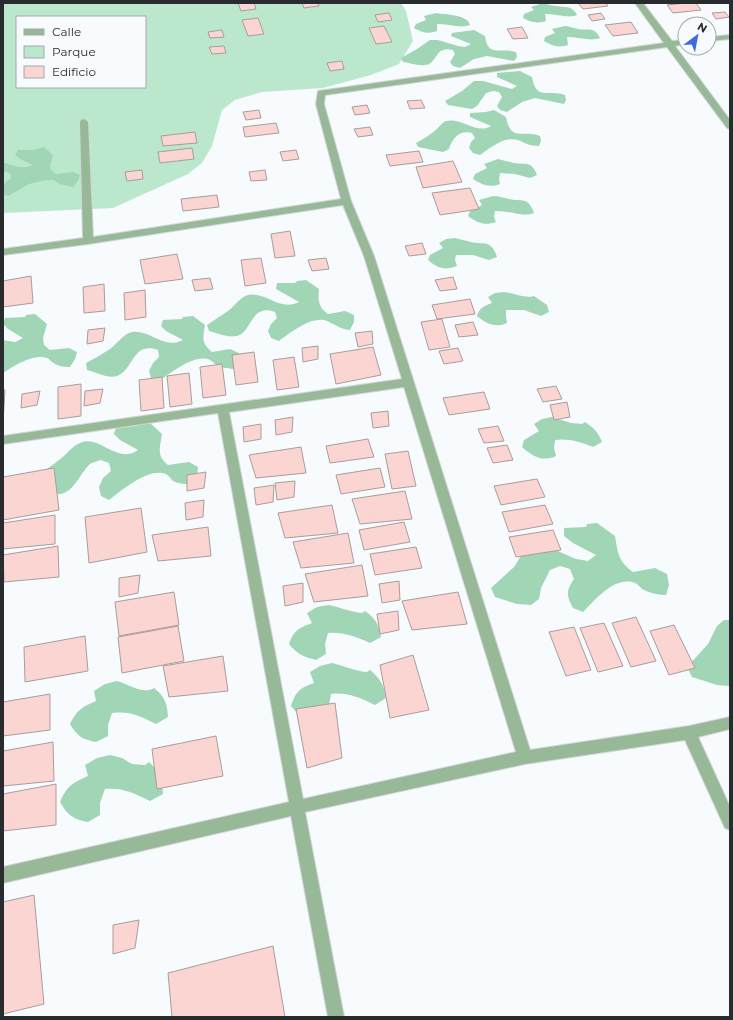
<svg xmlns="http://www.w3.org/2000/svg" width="733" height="1020" viewBox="0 0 733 1020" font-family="Montserrat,sans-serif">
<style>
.green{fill:#bbe8cc;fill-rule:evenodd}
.forest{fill:#a0d5b5}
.building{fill:#fbd5d2;stroke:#a89d9c}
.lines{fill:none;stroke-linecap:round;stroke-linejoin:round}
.minor-casing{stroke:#d3d6d9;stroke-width:2}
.minor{fill:#98b997;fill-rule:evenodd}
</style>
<rect width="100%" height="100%" fill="#f8fbfe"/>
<!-- green -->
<path class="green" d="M3,3h398l5,8 7,30 -14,23 -28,11 -48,13 -61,4 -27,8 -13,10 -10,36 -10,17 -14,11 -75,34 -110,5zM17,17h128v70h-128z"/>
<!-- forest -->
<path class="forest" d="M543,3c5,1 9,3 14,3 9,2 15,-1 20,9 -10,4 -21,-2 -32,-1l1,7c-9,3 -16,1 -23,-3l1,-4 10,-4 -3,-3z
M436,13c11,2 24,1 32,8l2,4c-11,4 -22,-2 -33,-1v7c-8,3 -15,2 -23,-3l2,-4 10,-4 -2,-4z
M565,26c4,0 8,2 13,3 10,2 16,-3 22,9 -11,4 -22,-2 -33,-1l1,8c-9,3 -16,1 -24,-4l1,-4 10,-4 -3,-4z
M474,30l11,6c3,22 15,11 31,16l1,5 -3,4 -27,-5 -13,3 -14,9 -7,-2 -3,-4 5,-8 -2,-4c-19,-5 -15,14 -28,15 -7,1 -15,-2 -22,-3l-2,-4 16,-9 13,-9h8l20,6 7,1 6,-3 -20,-8 1,-3z
M520,71l12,6c4,24 16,12 33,18l1,5 -2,4 -29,-6 -13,4 -15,10 -7,-2 -3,-4 5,-9 -3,-5 -6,-1 -7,2 -9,13 -5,3 -24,-4 -3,-4 17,-10 12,-10h9l29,8 5,-3 -20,-9v-4z
M494,110l12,7c5,26 16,12 34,19l1,5 -2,5c-9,0 -14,-3 -21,-6 -14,-4 -28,8 -38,15l-7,-2 -4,-5 2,-6 4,-4 -3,-5c-12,-3 -19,4 -23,16l-6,3 -25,-5 -2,-4c5,-3 11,-6 16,-10 5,-3 9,-10 14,-12 16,-4 30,14 45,5l-21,-9v-4l16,-1z
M44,147l9,8 -3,10 1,5 5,4 17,-2 7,3 -2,6 -5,6 -14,-3 -5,-4h-8l-17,4 -21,12 -5,-2v-9l8,-7 -1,-5 -7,-2v-9c11,4 20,8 30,3l-13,-6 -5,-4 3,-5h16z
M498,159c5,1 11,3 16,4 12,2 17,-3 23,12l-7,3 -15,-4 -15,-1 -1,6 1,5c-10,4 -18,1 -27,-5l2,-5 12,-6 -3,-4z
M493,196c6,0 11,2 16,3 13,3 19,-3 25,14 -12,5 -25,-3 -39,-2l-1,6 2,5c-11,4 -19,1 -28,-6l2,-5 12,-6 -3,-5z
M455,238c5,1 11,3 16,4 13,3 20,-3 26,15l-8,3 -16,-5h-17l-1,5 2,6c-12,5 -20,2 -29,-6l2,-5 13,-7 -4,-5 7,-4z
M306,280l13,9c-1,11 -1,18 9,25l17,-3 9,4v7l-4,8c-10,-1 -14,-5 -23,-9 -15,-6 -37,12 -48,20l-8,-3 -3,-7 3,-7 6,-6 -2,-6c-25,-9 -23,22 -39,24 -8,2 -19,-3 -27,-5l-2,-6c7,-5 14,-9 21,-14 6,-4 12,-14 20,-16 18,-4 31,17 51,7l-23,-13 1,-6h18l2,-2z
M504,292c10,1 21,7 30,4l13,9 2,7 -8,4 -17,-6h-18v6l1,7c-11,5 -21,1 -30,-7 2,-8 7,-10 15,-13l-4,-6 7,-4z
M35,314l12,10 -4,14 1,7 6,5 19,-2 8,4 -2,7 -5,8c-7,0 -13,-1 -18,-5 -1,-1 -4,-4 -5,-4 -13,-5 -34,8 -44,15v-33l12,2 8,-4 -15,-9 -5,-5 2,-6 20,-1 1,-2z
M193,316l12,9c-2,13 -4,18 7,27l18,-3 9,4 -1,8 -4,8c-7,-1 -13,-1 -19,-5 -1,-1 -3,-3 -5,-4 -15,-7 -39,13 -51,21l-8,-3 -2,-7 4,-8 6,-6 -1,-7c-26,-9 -24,20 -41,26 -9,3 -21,-4 -30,-6l-1,-7c8,-4 16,-9 24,-14 7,-5 13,-15 22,-17 20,-2 31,18 51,8l-17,-9 -5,-5 2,-6 19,-1 1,-2z
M552,417l19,6 11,1 3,-2c9,6 13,10 17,20l-9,5c-13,-5 -24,-9 -38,-7l-1,8 2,8c-13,6 -23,1 -34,-9l2,-7 15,-9 -5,-7 8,-5z
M149,422l13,12c-2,14 -6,21 6,31l21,-3 9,5 -1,9 -5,9c-7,-1 -13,-1 -19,-4 -2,-2 -4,-5 -7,-7 -17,-7 -44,16 -57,26l-8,-4 -2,-9 4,-9 8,-7 -2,-8 -8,-3c-3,1 -8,2 -11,4 -12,11 -18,36 -39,29 -7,-2 -14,-10 -20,-14 9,-6 20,-12 28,-19 7,-5 13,-14 21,-17 20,-9 36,22 58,7l-18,-10 -6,-6 2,-7 21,-1 2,-2z
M597,523l18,13c3,17 3,25 18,36l22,-4 12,6 2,11 -3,10c-8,0 -16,-2 -24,-6 -2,-2 -4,-5 -7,-6 -20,-8 -40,17 -52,29l-10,-4c-7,-13 -7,-17 1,-29l-4,-10 -10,-3 -10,4 -9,18 -2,11 -8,6 -14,-1 -22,-7 -4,-9 23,-21 10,-16 20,-6 32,14 12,2 8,-6 -23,-12 -9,-7v-8l22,-1 1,-3z
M329,605c11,2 21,7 33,8l3,-2c10,7 14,13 16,26l-11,6c-14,-6 -26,-11 -42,-10l-3,11 1,10 -10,6c-12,-3 -19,-6 -27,-16 5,-14 10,-16 23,-21l-5,-10 10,-6z
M724,620h6v66l-13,-1 -25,-8 -5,-10 21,-23 9,-18z
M332,663c13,3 22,8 35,9l3,-2c10,8 14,15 16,28l-11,7c-15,-7 -27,-13 -44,-11l-2,11 -31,9 -7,-8c5,-15 9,-18 23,-23l-4,-11 10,-6z
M117,681c11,3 27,14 37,7 11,9 13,15 14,29l-12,7c-17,-8 -25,-13 -44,-11l-4,12v11l-12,6c-14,-3 -18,-5 -26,-18 6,-13 13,-18 26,-23l-2,-10 11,-7z
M110,755l12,3 10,6 13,1 4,-3c12,11 13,16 14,32l-13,7c-17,-8 -26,-13 -45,-12l-5,14v12l-12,7c-16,-3 -20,-7 -28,-20 7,-16 12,-19 28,-26l-3,-11 12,-7z"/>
<!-- building -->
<path class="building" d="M238,3h16l2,6 -15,2z
M302,3h16l1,3 -15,2z
M578,3h28l2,3 -25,3z
M685,3h11l5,7 -28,3 -6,-8z
M725,12l4,5 -13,2 -4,-6z
M389,13l3,7 -14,2 -3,-7z
M601,13l4,6 -13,2 -4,-6z
M258,18l6,16 -16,2 -6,-16z
M631,22l7,11 -25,3 -8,-11z
M384,26l8,16 -16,2 -7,-16z
M522,27l6,11 -15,1 -6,-10z
M222,30l2,7 -14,1 -2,-6z
M224,46l2,7 -14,1 -3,-7z
M342,61l2,8 -14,2 -3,-8z
M421,100l4,8 -15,1 -3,-8z
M367,105l3,8 -15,2 -3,-8z
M259,110l2,8 -15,2 -3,-8z
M276,123l3,10 -34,4 -2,-10z
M370,127l3,8 -15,2 -4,-8z
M195,132l2,11 -34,3 -2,-10z
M192,148l2,11 -34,4 -2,-11z
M296,150l3,9 -16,2 -3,-9z
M419,151l4,11 -33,4 -4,-11z
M453,161l9,21 -39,6 -7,-21z
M142,170l1,9 -16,2 -2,-9z
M265,170l2,10 -16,1 -2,-9z
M470,188l9,21 -39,6 -8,-22z
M217,195l2,12 -36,4 -2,-12z
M290,231l5,25 -20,2 -4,-24z
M422,243l4,11 -17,2 -4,-10z
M177,254l6,25 -38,5 -5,-24z
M261,258l5,25 -21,3 -4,-26z
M326,258l3,11 -17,2 -4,-11z
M31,276l2,27 -30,4v-26z
M453,277l4,12 -17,2 -5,-11z
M210,278l3,11 -18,2 -3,-11z
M104,284l1,27 -21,2 -1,-26z
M145,290l1,27 -21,3 -1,-27z
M470,299l5,15 -38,5 -5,-14z
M442,319l8,28 -21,3 -8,-28z
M473,322l5,13 -19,2 -4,-12z
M105,328l-2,13 -16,3 1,-14z
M372,331l1,13 -15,3 -3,-14z
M318,346v13l-15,3 -1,-14z
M373,347l8,28 -45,9 -6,-30z
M458,348l5,13 -19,3 -5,-13z
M254,352l4,30 -22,3 -4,-30z
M294,357l5,30 -22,3 -4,-30z
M222,364l4,31 -23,3 -3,-31z
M189,373l3,31 -22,3 -3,-31z
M162,377l2,31 -23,3 -2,-31z
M81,384v32l-23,3v-32z
M556,386l6,13 -19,3 -6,-13z
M103,389l-3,14 -16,3 1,-15z
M3,390h2l-2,32z
M40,391l-3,14 -16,3 1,-14z
M484,392l6,17 -41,6 -6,-17z
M567,402l3,15 -16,3 -4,-15z
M388,411l1,15 -16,2 -2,-15z
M293,417l-1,15 -16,3 -1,-15z
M261,424v15l-17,3 -1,-15z
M498,426l6,15 -20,2 -6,-14z
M368,439l6,18 -44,6 -4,-17z
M507,445l6,15 -20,3 -6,-15z
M301,447l5,26 -50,5 -7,-23z
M408,451l8,35 -24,3 -7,-35z
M54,468l5,42 -56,10v-43z
M380,468l5,19 -44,7 -5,-19z
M206,472l-2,16 -17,3v-16z
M537,479l8,18 -44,8 -7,-19z
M295,481l-1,16 -17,3 -2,-17z
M274,485l-1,17 -17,3 -2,-17z
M405,491l7,28 -52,5 -8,-25z
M204,500l-1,17 -17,3 -1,-17z
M332,505l6,28 -53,5 -7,-25z
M545,505l8,19 -44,8 -7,-20z
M141,508l6,44 -58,11 -4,-46z
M55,515v29l-52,5v-26z
M404,522l6,20 -46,8 -5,-20z
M208,527l3,29 -53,5 -6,-26z
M553,530l8,20 -45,7 -7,-20z
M348,533l6,30 -53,5 -8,-26z
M58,546l1,31 -55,5 -1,-27z
M416,547l6,21 -47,7 -5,-21z
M362,565l6,31 -54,6 -9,-28z
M140,575l-2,18 -19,4v-19z
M399,581l1,19 -18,3 -3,-19z
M303,583v19l-18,4 -2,-20z
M174,592l5,33 -60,11 -4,-34z
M458,592l9,32 -55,6 -10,-29z
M398,611l1,19 -19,4 -3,-20z
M636,617l20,44 -25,6 -19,-44z
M604,623l19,43 -25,6 -18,-44z
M674,625l21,43 -26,7 -19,-44z
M178,626l6,35 -62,12 -4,-36z
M574,627l17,43 -25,6 -17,-44z
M85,636l3,35 -63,11 -1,-35z
M413,655l16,55 -39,8 -10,-53z
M223,656l5,35 -59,6 -6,-31z
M50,694v36l-47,6v-34z
M335,703l7,55 -35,10 -11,-59z
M216,736l7,40 -66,13 -5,-40z
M53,742l1,39 -51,5v-35z
M56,784v41l-53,6v-37z
M34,895l10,109 -41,10v-112z
M139,920l-4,28 -22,6v-29z
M273,946l12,71h-113l-4,-44z"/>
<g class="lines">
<!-- minor casing -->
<g class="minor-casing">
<path id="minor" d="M635,3h8l29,38 13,-1v4l-10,2 55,74v9l-3,-1 -60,-81 -342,48 -1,9 27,97 23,55 156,494 159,-24 41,-9v12l-32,8 32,70v23l-5,-2 -40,-88 -160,24 -220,48 39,205h-16l-37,-201 -288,67v-16l286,-65 -71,-389 -215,31v-8l399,-57 -38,-123 -21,-51 -255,39 -85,11v-6l80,-11 -3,-116 1,-2 3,-1 4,3 5,115 248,-38 -25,-95 2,-13 346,-48zM404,387l112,365 -213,47 -74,-387z
M730,35v4l-21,2v-4z"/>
</g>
<!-- minor -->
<use href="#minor" class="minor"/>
</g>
<!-- border -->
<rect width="733" height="1020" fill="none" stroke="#292c2f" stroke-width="8"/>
<!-- legend -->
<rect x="16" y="16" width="130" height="72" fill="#f8fbfe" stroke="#a5a8ab"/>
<rect x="24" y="29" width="20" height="6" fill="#98b997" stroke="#a5a8ab"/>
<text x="52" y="36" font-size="12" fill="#292c2f">Calle</text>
<rect x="24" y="46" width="20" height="12" fill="#bbe8cc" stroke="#a5a8ab"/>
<text x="52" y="56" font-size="12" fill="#292c2f">Parque</text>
<rect x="24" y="66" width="20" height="12" fill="#fbd5d2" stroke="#a5a8ab"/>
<text x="52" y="76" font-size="12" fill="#292c2f">Edificio</text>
<!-- north arrow -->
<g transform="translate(697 36) rotate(32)"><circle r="19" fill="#f8fbfe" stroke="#a5a8ab"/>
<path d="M0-3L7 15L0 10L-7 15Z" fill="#3e6bdc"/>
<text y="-6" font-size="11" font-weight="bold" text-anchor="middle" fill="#292c2f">N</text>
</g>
</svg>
